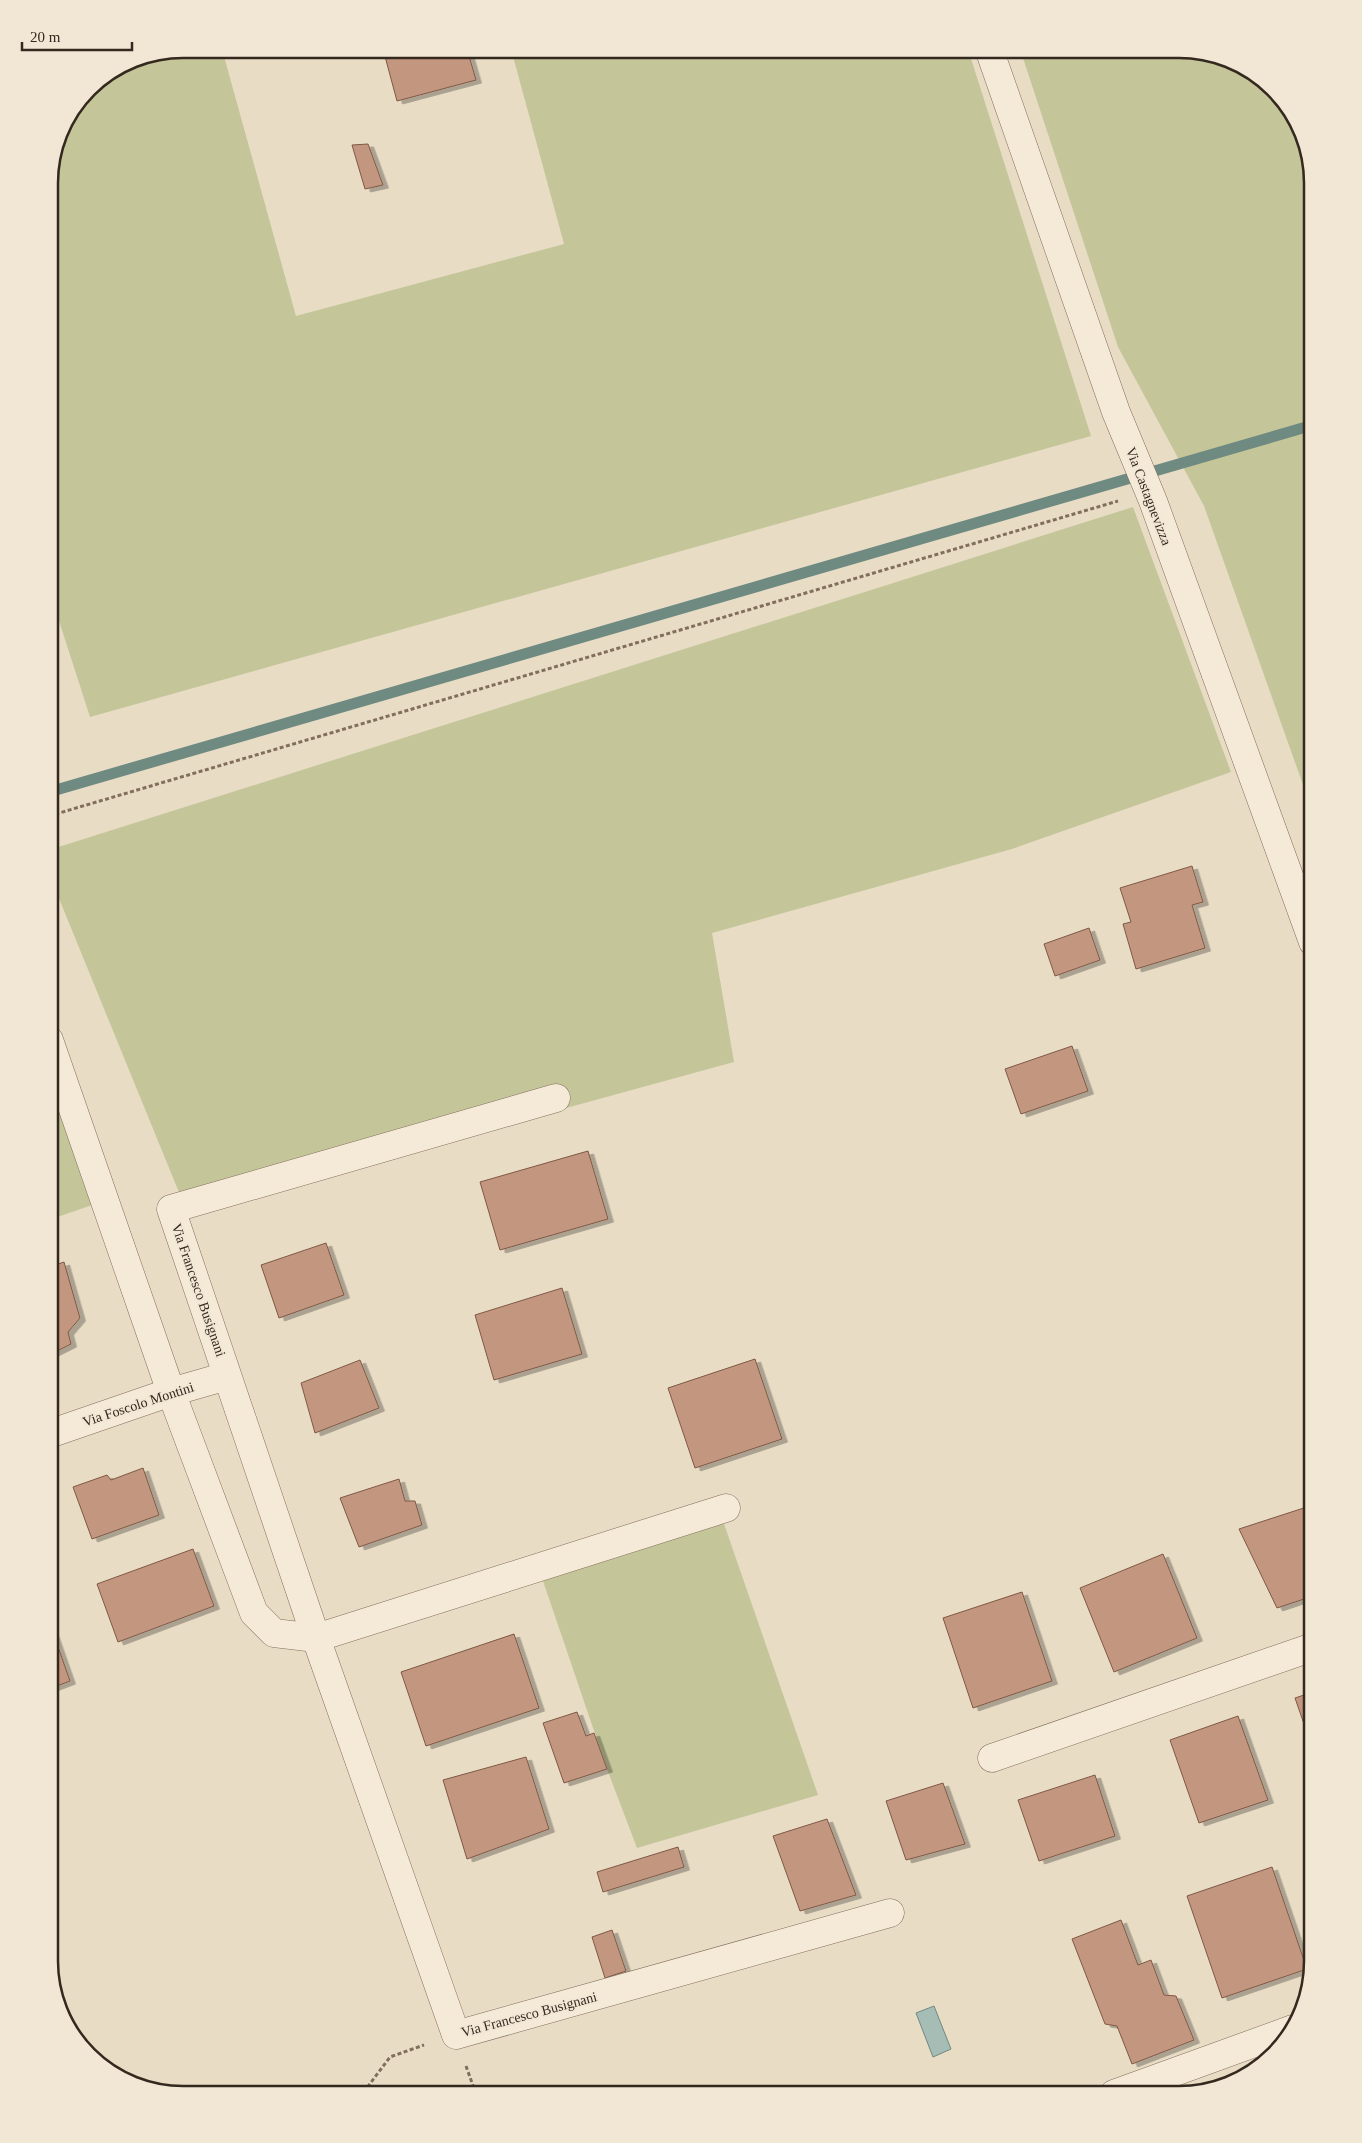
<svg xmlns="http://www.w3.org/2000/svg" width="1362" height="2143" font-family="'Times New Roman',serif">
	<defs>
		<filter id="shadow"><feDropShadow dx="5.5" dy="3" stdDeviation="0" flood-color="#0004"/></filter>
	</defs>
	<rect width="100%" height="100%" fill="#e9dcc5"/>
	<!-- green -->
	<path fill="#c4c69a" d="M182,49H222L296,316L564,244L511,49H968L1091,436L90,717L49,590V174L62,123L88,88L131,59Z
		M1020,49H1189L1254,71L1299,123L1313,182V813L1204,506L1118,347Z
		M1133,507L1231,772L1012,849L712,933L734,1062L187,1212L49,874V850Z
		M49,1071L95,1204L49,1220Z
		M722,1518L818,1795L637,1848L607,1769L543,1581Z"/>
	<!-- water -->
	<path fill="#a6bdb5" stroke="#6e8a81" d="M934,2006L951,2049L933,2057L916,2013Z"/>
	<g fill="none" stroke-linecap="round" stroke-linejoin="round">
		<!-- stream -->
		<path stroke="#6e8a81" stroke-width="11" d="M49,792L1313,425"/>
	</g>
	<!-- building -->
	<path fill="#c3977f" stroke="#7e5845" filter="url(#shadow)" d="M383,49H467L476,80L397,101Z
		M368,144L383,185L365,189L352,145Z
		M1192,866L1203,902L1192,905L1205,948L1136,969L1123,924L1131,922L1120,888Z
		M1089,928L1100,960L1055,976L1044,944Z
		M1072,1046L1088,1091L1021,1114L1005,1069Z
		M588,1151L608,1219L500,1250L480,1182Z
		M326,1243L344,1295L279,1318L261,1265Z
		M64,1262L80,1318L68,1332L71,1344L49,1355V1267Z
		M562,1288L582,1354L494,1380L475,1315Z
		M755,1359L782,1439L695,1468L668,1388Z
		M360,1360L379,1408L315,1433L301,1383Z
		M143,1468L159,1515L92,1539L73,1487L107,1475L111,1480Z
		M399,1479L405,1501H415L422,1525L359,1547L340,1498Z
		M1313,1505V1596L1277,1608L1239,1529Z
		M193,1549L214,1606L118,1642L97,1584Z
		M1163,1554L1197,1638L1114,1672L1080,1588Z
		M1022,1592L1052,1681L973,1708L943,1618Z
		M49,1621L70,1681L49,1689Z
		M514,1634L539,1708L426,1746L401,1672Z
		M1313,1692V1750L1295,1698Z
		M577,1712L586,1736L594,1733L607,1769L564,1783L543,1723Z
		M1238,1716L1268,1800L1199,1823L1170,1740Z
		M526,1757L549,1829L467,1859L443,1780Z
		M1095,1775L1115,1836L1039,1861L1018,1800Z
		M943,1783L965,1844L906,1860L886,1801Z
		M827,1819L856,1895L800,1911L773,1836Z
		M678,1847L684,1867L603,1892L597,1872Z
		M1272,1867L1307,1969L1222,1998L1187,1896Z
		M1121,1920L1138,1965L1151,1960L1164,1995L1176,1996L1194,2040L1132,2064L1117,2026L1105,2024L1072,1939Z
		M612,1930L626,1971L605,1978L592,1937Z"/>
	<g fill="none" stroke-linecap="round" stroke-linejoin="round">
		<defs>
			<path id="minor" d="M989,49L1116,412L1153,501L1313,942
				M49,1040L171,1392L254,1613L274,1633L316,1638L726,1508
				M556,1098L171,1209L316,1638L456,2035L890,1913
				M49,1434L171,1392L227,1376
				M992,1758L1313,1647
				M1114,2094L1293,2029"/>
		</defs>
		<!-- minor casing -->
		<use href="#minor" stroke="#826e5d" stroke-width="29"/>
		<!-- path -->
		<path stroke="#826e5d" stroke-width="3" stroke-dasharray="4 2.5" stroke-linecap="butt" d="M49,816L1118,501
			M466,2066L476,2094
			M370,2094L369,2085L390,2057L424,2045"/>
		<!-- minor -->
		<use href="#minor" stroke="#f5ead7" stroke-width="28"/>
	</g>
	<g text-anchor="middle" stroke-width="4" stroke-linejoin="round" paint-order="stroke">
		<!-- street labels -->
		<g font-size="14" fill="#34281f" stroke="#f1e7d4">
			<text transform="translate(1149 496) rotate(69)" y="5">Via Castagnevizza</text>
			<text transform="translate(199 1290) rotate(71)" y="5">Via Francesco Busignani</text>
			<text transform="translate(138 1404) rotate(-18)" y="5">Via Foscolo Montini</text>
			<text transform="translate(529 2014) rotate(-15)" y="5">Via Francesco Busignani</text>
		</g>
	</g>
	<!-- crop -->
	<path d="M0 0H1362V2143H0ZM183 58H1179A125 125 0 0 1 1304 183V1961A125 125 0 0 1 1179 2086H183A125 125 0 0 1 58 1961V183A125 125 0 0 1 183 58Z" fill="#f1e7d4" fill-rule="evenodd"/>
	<path fill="none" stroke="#34281f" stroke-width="2.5" d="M183 58H1179A125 125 0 0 1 1304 183V1961A125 125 0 0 1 1179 2086H183A125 125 0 0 1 58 1961V183A125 125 0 0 1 183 58Z"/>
	<!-- scale -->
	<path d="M22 42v8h110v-8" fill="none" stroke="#34281f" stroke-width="2.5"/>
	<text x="30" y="42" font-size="15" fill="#34281f" stroke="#f1e7d4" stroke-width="4" paint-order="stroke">20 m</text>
</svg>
